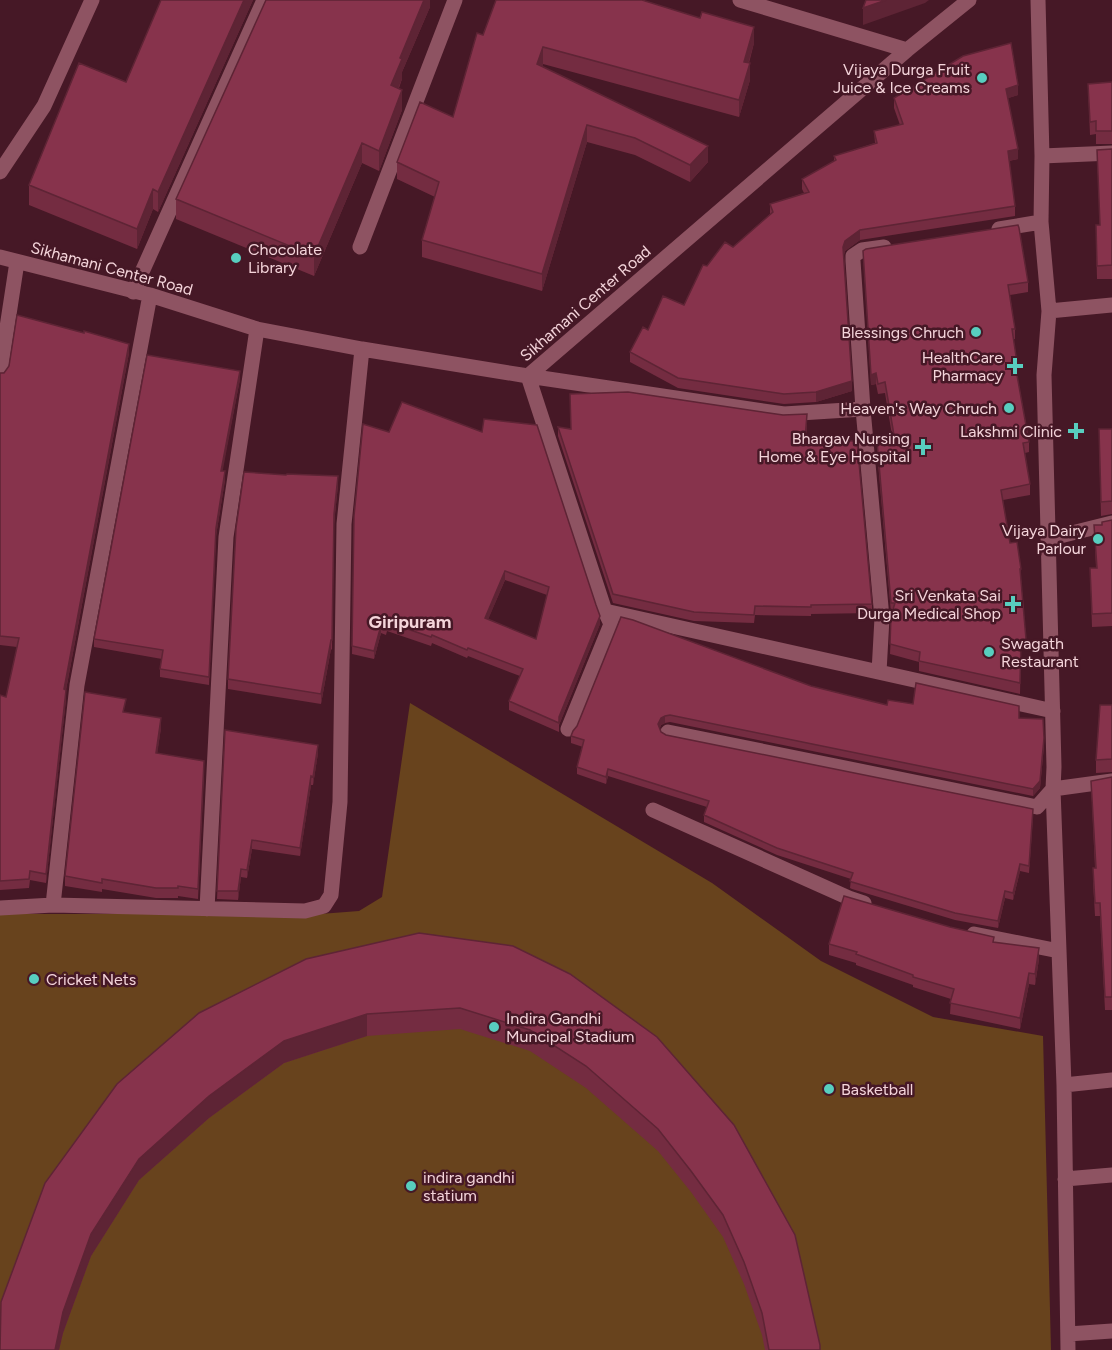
<svg xmlns="http://www.w3.org/2000/svg" width="1112" height="1350" font-family="Figtree,sans-serif">
	<rect width="100%" height="100%" fill="#461826"/>
	<!-- green -->
	<path fill="#68431d" d="M410,703L712,883L821,961L933,1017L1043,1036L1051,1350H0V914H320L359,911L382,897Z"/>
	<g fill="none" stroke-linecap="round" stroke-linejoin="round">
		<!-- minor -->
		<path stroke="#8e5362" stroke-width="15" d="M740,0L907,50
			M1038,0L1042,156L1041,222L1049,311L1044,375L1054,767L1053,789L1064,1085L1068,1350
			M1042,156L1112,153
			M0,172L44,106L92,0
			M999,229L1041,222
			M360,247L455,0
			M0,257L150,295L257,329L362,349L528,376L907,50L969,0
			M133,292L264,0
			M1049,311L1112,305
			M0,373L17,262
			M1048,539L1112,523
			M605,611L1053,711
			M879,672L882,618L863,409L853,261V256L862,250L884,247
			M568,729L611,624L605,611L528,376L784,414L863,409
			M668,732L1037,807L1053,789L1112,781
			M653,810L849,898L864,903
			M53,905L77,685L150,295
			M0,908L53,905L305,911L324,906L331,895L340,802L344,524L362,349
			M207,909L226,537L257,329
			M974,934L1059,951
			M1064,1085L1112,1080
			M1065,1179L1112,1175
			M1068,1334L1112,1331"/>
	</g>
	<!-- wall -->
	<path fill="#742c41" fill-rule="evenodd" d="M161,0H253L158,212L153,209L137,249L29,205V185L126,82Z
		M430,0V7L402,72V79L399,88L402,110L379,171L362,163L314,276L176,219V199Z
		M483,35L754,43L749,63L750,80L739,117L543,64L542,67L708,162L690,182L635,155L587,142L542,291L422,257V240L435,197L397,179V162L453,117Z
		M1112,82V144H1096V134L1090,135L1088,84Z
		M1018,95L1008,98L1018,159L1009,161L1015,206V216L860,240L845,251L844,255L852,391L816,402L784,404L678,388L630,362V352L648,330L684,305L707,266L733,247L770,214V204L804,193L802,189V179L834,161V156L875,143L874,131L900,125L894,108V98Z
		M1112,149V279H1097L1096,238L1100,225L1097,150Z
		M863,251L1028,282V292L1010,295L1015,329V339H1013L1017,363V374L1029,442V452L1025,453L1030,484V495L1003,500L1010,543L1021,569V579L1026,639V649L1021,650L1020,694L919,671V662L890,654L892,613H891L877,451V441H893L885,393L878,394L876,384L871,385Z
		M129,353L66,690V699L46,883L30,880L29,888L0,890V695L6,697L17,647L0,645V373Z
		M240,379L222,471L225,480L216,536L209,685L160,677V669L162,659L94,647V639Z
		M807,422L806,440L872,604V613L811,614V616L755,615L754,623L694,621L613,603L558,436V427L571,429Z
		M363,424L600,624L559,725V732L509,710V701L520,676L468,656L467,658L432,643L431,646L387,631L386,635L381,633L374,659L352,654L354,516ZM505,580L547,595L536,639L488,619Z
		M1112,429V514L1101,516L1099,442Z
		M338,485L334,524L332,650L331,649L321,704L228,689V679Z
		M1112,520V626L1092,627L1090,568H1096L1094,525H1102Z
		M811,686L887,705L913,704L1019,718L1044,745L1040,788L1033,796L670,722L665,723L661,725L660,728L661,732L666,735L1033,816L1029,873L1020,871L1013,900L1005,898L998,928L955,920L852,889L850,888L851,879L777,855L704,822V815L707,807L608,776L606,784L577,774V767L583,747L571,743V736L573,731Z
		M1112,705V772L1096,773V760Z
		M126,709L125,712L161,728L157,753L204,771L198,899L178,896V898H156L102,889V892L65,886V876Z
		M225,730L318,753L313,785H311L300,856L252,849L247,878L241,877L238,900L217,899Z
		M1112,777V1010H1105L1100,916H1095L1093,881V868H1095L1091,781Z
		M994,942L1039,959L1035,985L1029,984L1020,1029L950,1014L951,999L913,987V985L856,965V963L829,955V944Z
		M570,974L820,1350H765L762,1335L744,1284L723,1237L691,1192L658,1151L586,1088L530,1051L460,1029L367,1036L284,1063L209,1118L139,1180L91,1256L63,1333L59,1350H0L199,1013Z"/>
	<!-- shaded-wall -->
	<path fill="#5e2435" d="M244,0H253L158,212V192Z
		M424,0H430V7L402,72V79L391,105V85L400,58Z
		M886,0H929L925,3L863,25V8Z
		M754,27V43L744,78V62Z
		M543,47V64L537,81V64Z
		M750,63V80L739,117V100Z
		M1018,85V95L1006,99V89Z
		M402,90V110L379,171V151Z
		M587,125V142L542,291V274Z
		M362,143V163L314,276V256Z
		M708,146V162L690,182V165Z
		M1018,149V159L1008,161V151Z
		M153,189V209L137,249V229Z
		M860,230V240L845,251L843,257V247L845,241Z
		M129,344V353L66,690V699L46,883V874L64,689Z
		M240,371V379L221,480V471Z
		M876,373V384L871,385V375Z
		M852,381V391L816,402V392Z
		M225,471V480L216,536L209,685L216,528Z
		M338,476V485L334,524L332,650L334,514Z
		M505,571V580L485,627V618Z
		M600,616V624L559,725V717Z
		M381,625V633L374,659V651Z
		M331,640V649L321,704V694Z
		M665,716V723L661,725L658,731V724L661,718Z
		M161,718V728L156,763V753Z
		M1044,738L1040,788L1033,796V789Z
		M318,745V753L313,785V777Z
		M608,769V776L606,784V777Z
		M311,776V785L300,856V848Z
		M252,840V849L247,878V870Z
		M1020,864V871L1013,900V893Z
		M241,869V877L238,900V891Z
		M1005,891V898L998,928V921Z
		M1039,948V959L1035,985V974Z
		M1029,973V984L1020,1029V1018Z
		M367,1014V1036L284,1063L209,1118L139,1180L91,1256L63,1333L59,1350H55L63,1312L91,1234L139,1159L209,1096L284,1041Z"/>
	<!-- building -->
	<path fill="#87334c" stroke="#5e2435" stroke-width="1.5" fill-rule="evenodd" d="M161,0H244L158,192L153,189L137,229L29,185L79,63L126,82Z
		M266,0H424L400,58L402,59L391,85L402,90L379,151L362,143L314,256L176,199Z
		M496,0H642L700,18L702,12L754,27L744,62L750,63L739,100L543,47L537,64L708,146L690,165L635,138L587,125L542,274L422,240L439,182L397,162L420,102L453,117L477,33L483,35Z
		M866,0H886L863,8Z
		M1011,43L1018,85L1006,89L1018,149L1008,151L1015,206L860,230L845,241L843,247L852,381L816,392L784,394L678,378L630,352L643,327L648,330L663,296L684,305L703,265L707,266L725,242L733,247L773,212L770,204L809,192L802,179L836,160L834,156L877,143L874,131L903,124L894,98L963,56Z
		M1112,82V131H1096V121L1090,122L1088,84Z
		M1112,149V265L1097,266L1096,225H1100L1097,150Z
		M1018,225L1019,228L1028,282L1008,285L1015,329H1012L1017,363L1015,364L1029,442L1023,443L1030,484L1001,490L1010,543L1017,542L1021,569H1020L1026,639L1021,640L1020,683L919,661L920,652L890,644L891,616L895,603H891L877,441H895L885,382L878,384L876,373L871,375L863,251L866,249Z
		M17,315L84,333V331L129,344L64,689L66,690L46,874L30,871L29,879L0,881V695L6,697L19,638L0,636V373H4L9,366Z
		M147,355L240,371L221,471H225L216,528L209,677L160,669L163,650L94,639Z
		M628,392L783,415L807,414L805,440L857,441L872,604L811,605V607L755,606L754,615L694,612L613,594L558,427L571,429L570,394Z
		M402,402L482,432L484,419L537,425L596,605L600,616L559,717V723L509,701L523,669L468,648L467,650L432,635L431,637L387,622L386,626L381,625L374,651L352,646L354,516L363,424L389,432ZM505,571L549,587L536,639L485,618Z
		M1099,429H1112V501L1101,502Z
		M244,472L286,475L287,474L338,476L334,514L332,640H331L321,694L228,679L236,528Z
		M1112,520V613L1092,614L1090,568H1097L1094,525H1102V522Z
		M621,617L633,620L811,686L887,705L888,700L913,704L916,683L1019,706V718L1043,719L1044,738L1040,781L1033,789L670,715L665,716L661,718L658,724L661,732L666,735L1033,809L1029,866L1020,864L1013,893L1005,891L998,921L955,913L852,882L850,881L853,873L777,848L704,815L709,801L608,769L606,777L577,767L584,740L571,736L573,731L577,726Z
		M85,692L126,699L123,712L161,718L156,753L204,761L198,889L178,886V888H156L102,879V883L65,876Z
		M1100,705H1112V759L1096,760Z
		M225,730L318,745L313,777L311,776L300,848L252,840L247,870L241,869L238,891H217Z
		M1112,777V997H1105L1100,903H1095L1093,868H1096L1091,781Z
		M844,896L950,927L994,937L993,942L1039,948L1035,974L1029,973L1020,1018L950,1003L954,989L913,977V975L856,954L857,952L829,944Z
		M419,933L513,946L570,974L657,1037L734,1125L795,1235L820,1345V1350H769L762,1313L744,1262L723,1215L691,1171L658,1129L586,1066L530,1030L460,1008L367,1014L284,1041L209,1096L139,1159L91,1234L63,1312L55,1350H0L1,1302L45,1183L117,1084L199,1013L306,959Z"/>
	<!-- markers -->
	<g fill="#58cebf" stroke="#461826" stroke-width="2">
		<circle cx="982" cy="78" r="6"/>
		<circle cx="236" cy="258" r="6"/>
		<circle cx="976" cy="332" r="6"/>
		<path d="M1012 357h6v6h6v6h-6v6h-6v-6h-6v-6h6z"/>
		<circle cx="1009" cy="408" r="6"/>
		<path d="M1073 422h6v6h6v6h-6v6h-6v-6h-6v-6h6z"/>
		<path d="M920 438h6v6h6v6h-6v6h-6v-6h-6v-6h6z"/>
		<circle cx="1098" cy="539" r="6"/>
		<path d="M1010 595h6v6h6v6h-6v6h-6v-6h-6v-6h6z"/>
		<circle cx="989" cy="652" r="6"/>
		<circle cx="34" cy="979" r="6"/>
		<circle cx="494" cy="1027" r="6"/>
		<circle cx="829" cy="1089" r="6"/>
		<circle cx="411" cy="1186" r="6"/>
	</g>
	<g text-anchor="middle" stroke-width="5" stroke-linejoin="round" paint-order="stroke">
		<!-- poi labels -->
		<g font-size="16" fill="#f4d4da" stroke="#461826" text-anchor="end">
			<text x="970" y="75">Vijaya Durga Fruit<tspan x="970" dy="18">Juice &amp; Ice Creams</tspan></text>
			<text x="248" y="255" text-anchor="start">Chocolate<tspan x="248" dy="18">Library</tspan></text>
			<text x="964" y="338">Blessings Chruch</text>
			<text x="1003" y="363">HealthCare<tspan x="1003" dy="18">Pharmacy</tspan></text>
			<text x="997" y="414">Heaven's Way Chruch</text>
			<text x="1062" y="437">Lakshmi Clinic</text>
			<text x="910" y="444">Bhargav Nursing<tspan x="910" dy="18">Home &amp; Eye Hospital</tspan></text>
			<text x="1086" y="536">Vijaya Dairy<tspan x="1086" dy="18">Parlour</tspan></text>
			<text x="1001" y="601">Sri Venkata Sai<tspan x="1001" dy="18">Durga Medical Shop</tspan></text>
			<text x="1001" y="649" text-anchor="start">Swagath<tspan x="1001" dy="18">Restaurant</tspan></text>
			<text x="46" y="985" text-anchor="start">Cricket Nets</text>
			<text x="506" y="1024" text-anchor="start">Indira Gandhi<tspan x="506" dy="18">Muncipal Stadium</tspan></text>
			<text x="841" y="1095" text-anchor="start">Basketball</text>
			<text x="423" y="1183" text-anchor="start">indira gandhi<tspan x="423" dy="18">statium</tspan></text>
		</g>
		<!-- street labels -->
		<g font-size="16" fill="#f4d4da" stroke="#461826">
			<text transform="translate(112 268) rotate(15)" y="6">Sikhamani Center Road</text>
			<text transform="translate(585 303) rotate(-41)" y="6">Sikhamani Center Road</text>
		</g>
		<!-- neighbourhood labels -->
		<g font-size="18" font-weight="bold" fill="#f4d4da" stroke="#461826">
			<text x="410" y="628">Giripuram</text>
		</g>
	</g>
</svg>
